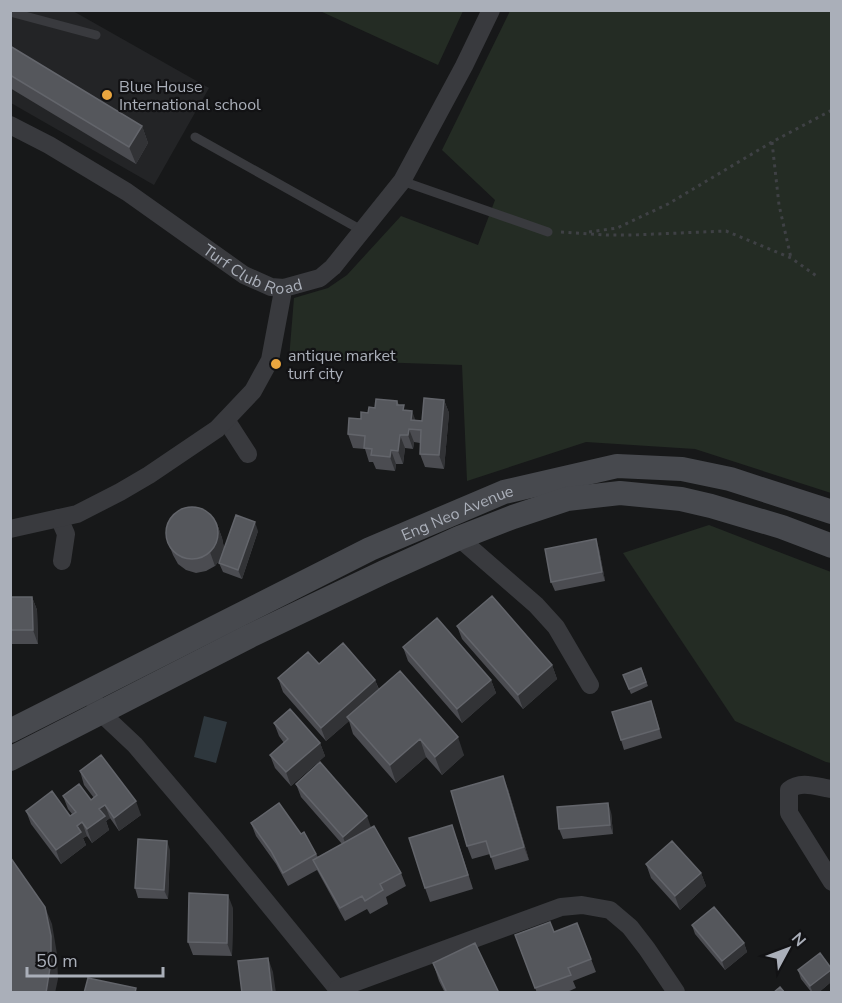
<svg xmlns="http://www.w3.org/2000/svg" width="842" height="1003" font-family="'Nunito Sans',sans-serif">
	<rect width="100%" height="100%" fill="#171819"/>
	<!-- built -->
	<path fill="#232426" d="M11,11H73L209,88L154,185L11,103Z"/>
	<!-- green -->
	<path fill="#242c24" d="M320,11H463L438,65Z
		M510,11H831V493L695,449L586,442L467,481L462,365L289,359L294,298L328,288L347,275L401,216L478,245L495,200L442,150Z
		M709,525L831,572V763L826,762L735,721L623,553Z"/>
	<!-- water -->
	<path fill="#2e373d" d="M204,716L227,722L216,763L194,757Z"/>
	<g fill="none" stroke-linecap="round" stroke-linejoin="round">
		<!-- path -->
		<path stroke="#3f4145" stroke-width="3" stroke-dasharray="3 4.5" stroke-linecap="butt" d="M772,142L779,205L791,258
			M561,232L606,235H633L726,231L791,258L818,277
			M589,232L617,228L668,204L772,142L832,110"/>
		<!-- service -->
		<path stroke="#393a3e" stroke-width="9" d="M10,12L96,35
			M195,137L363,231
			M402,181L548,232"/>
		<!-- minor -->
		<g stroke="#393a3e" stroke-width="18">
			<path id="s1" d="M10,125L49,145L127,192L244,275L271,287L284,288L320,278L333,267L402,181L464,66L491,10"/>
			<path d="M226,420L248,454"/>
			<path d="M59,518L66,534L62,561"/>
			<path d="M10,529L77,514L120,492L149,475L217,429L253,391L270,360L282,296"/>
			<path d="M459,538L536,605L556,627L590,685"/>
			<path d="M89,691L101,713L135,745L215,839L340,992"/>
			<path d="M832,789C817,787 801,780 789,790V813L832,882"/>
			<path d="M337,989L561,907L582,905L610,910L630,927L647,949L676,992"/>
		</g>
		<!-- secondary -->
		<g stroke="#47494e" stroke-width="24">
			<path id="s2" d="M10,731L370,549L504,492L617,466L682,469L730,479L832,512"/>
			<path d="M10,759L250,636L384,572L459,538L513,517L567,499L620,493L681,499L711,506L782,527L832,546"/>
		</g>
	</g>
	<!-- wall -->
	<path fill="#4b4c51" d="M10,46L142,126L148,143L136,164L10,88Z
		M444,400L449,413L444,469L425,467L420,454V443L414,442L413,449L405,448L403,464H396L395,471L376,469L373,462H369L365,449L353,448L348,434L361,419L375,408L397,401L399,405L415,420L422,421Z
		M217,524L222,538L224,548L221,557L258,531L242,579L223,572L219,563L221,558L215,566L206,571L196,573L186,570L178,564L173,555L168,542Z
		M599,549L605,581L555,591L551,582Z
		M10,597H32L37,610L38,644H10Z
		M457,626L552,665L557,679L523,709L462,639Z
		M403,647L491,680L496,693L462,723L408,661Z
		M319,664L375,680L379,689L464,755L442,775L426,757L396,783L353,734L349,721L326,741L283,692L278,678Z
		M641,668L648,686L631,694L623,675Z
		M654,710L662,738L624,750L621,740Z
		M274,723L320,743L325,756L291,786L275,768L270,755L284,743L279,736Z
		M80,771L141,815L119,831L110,818L106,821L109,830L92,843L87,836L83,838L86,845L61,864L31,824L26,811L70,816L72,814L68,809L63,796L91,800L94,798L84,785Z
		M296,784L371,827L401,873L406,886L386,897L388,904L370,914L367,909L345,921L317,870L288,886L276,864L256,836L251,823L316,854L318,857L342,844L301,797Z
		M508,789L529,860L495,870L490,854L472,859L467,846Z
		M611,812L613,834L563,839L559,829Z
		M457,839L473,889L430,902L425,888Z
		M170,850L168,899L138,898L135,888Z
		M646,864L701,873L706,886L680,910L651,878Z
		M233,908L232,956L193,955L188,942Z
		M692,925L744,943L747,952L725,970L695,934Z
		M554,932L591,959L596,972L573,981L576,988L565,993H537L515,935Z
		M433,963L499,993H445L439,981Z
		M831,968V982L818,993H812L801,979L798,970Z"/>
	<!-- shaded-wall -->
	<path fill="#323336" d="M142,126L148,143L136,164L129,147Z
		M444,400L449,413L444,469L439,455Z
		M412,411L417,424L411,420Z
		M409,429L414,442L413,449L408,435Z
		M400,435L405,448L403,464L398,451Z
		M391,450L396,464L395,471L390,457Z
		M255,522L258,531L242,579L238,570Z
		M217,524L222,538L224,548L221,558L215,566L210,552Z
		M596,539L599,549L605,581L602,572Z
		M32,597L37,610L38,644L33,630Z
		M552,665L557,679L523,709L518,695Z
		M375,680L380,693L347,717L349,721L326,741L321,728Z
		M491,680L496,693L462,723L457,709Z
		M458,737L464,755L442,775L435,757Z
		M420,739L426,757L396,783L390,765Z
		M320,743L325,756L291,786L286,772Z
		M503,776L508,789L529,860L524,847Z
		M136,801L141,815L119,831L114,818Z
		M608,803L611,812L613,834L610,825Z
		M105,805L110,818L106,821L109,830L92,843L87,829L99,809Z
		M367,816L372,830L348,851L343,837Z
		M82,822L87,836L83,838L86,845L61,864L56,850L77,826Z
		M167,841L170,850L168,899L164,890Z
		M701,873L706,886L680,910L675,896Z
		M228,895L233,908L232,956L227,943Z
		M45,907L52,924L57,954L58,979L55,993H46Z
		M744,943L747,952L725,970L722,961Z
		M268,958L273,972L276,993H272Z
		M831,970V982L818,993H813L810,986Z"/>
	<!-- building -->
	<path fill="#55575c" stroke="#63656b" stroke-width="1.5" d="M10,46L142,126L129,147L10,75Z
		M424,398L444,400L439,455L420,454L421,430L409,429L408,435H400L398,451L391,450L390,457L371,455L372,449L364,448L365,436L348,434L349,418L361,419V412L368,413L369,407L375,408L376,399L397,401V405H404L403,410L412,411L411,420L422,421Z
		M166 533a26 26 0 1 1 52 0a26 26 0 1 1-52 0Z
		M236,515L255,522L238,570L219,563Z
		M596,539L602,572L551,582L545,549Z
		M492,596L552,665L518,695L457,626Z
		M10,597H32L33,630H10Z
		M437,618L491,680L457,709L403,647Z
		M343,643L375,680L321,728L278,678L308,652L319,664Z
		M641,668L646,682L629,689L623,675Z
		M400,671L458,737L435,757L420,739L390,765L347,717Z
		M651,701L659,729L621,740L612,712Z
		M290,709L320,743L286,772L270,755L288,739L274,723Z
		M101,755L136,801L114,818L105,805L99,809L105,816L87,829L82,822L77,826L81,832L56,850L26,811L52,791L70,816L76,812L63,796L79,784L91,800L97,795L80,771Z
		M320,762L367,816L343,837L296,784Z
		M503,776L524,847L491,857L486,841L467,846L451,791Z
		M279,803L301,834L304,832L316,854L283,873L271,851L251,823Z
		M608,803L610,825L559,829L557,807Z
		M452,825L468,875L425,888L409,838Z
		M374,826L401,873L380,884L383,890L365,901L362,896L340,908L313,860Z
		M138,839L167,841L164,890L135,888Z
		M672,841L701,873L675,896L646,864Z
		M10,857L45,907L51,936V961L46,993H10Z
		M189,893L228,895L227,943L188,942Z
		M714,907L744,943L722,961L692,925Z
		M550,922L554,932L577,923L591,959L568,968L571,975L535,988L515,935Z
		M475,943L499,993H447L433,963Z
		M820,953L831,968V970L810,986L798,970Z
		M268,958L272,993H242L238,961Z
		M88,978L136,988L135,993H84Z
		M780,987L785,993H773Z"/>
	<!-- markers -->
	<g fill="#eaa63f" stroke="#121214" stroke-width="2">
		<circle cx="107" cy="95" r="6"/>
		<circle cx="276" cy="364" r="6"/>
	</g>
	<g text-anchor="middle" stroke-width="4.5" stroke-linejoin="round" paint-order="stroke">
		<!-- poi labels -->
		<g font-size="16" fill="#aaafb9" stroke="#121214" text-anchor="start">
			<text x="119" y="92">Blue House<tspan x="119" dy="18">International school</tspan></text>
			<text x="288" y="361">antique market<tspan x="288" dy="18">turf city</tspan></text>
		</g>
		<!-- street labels -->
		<g font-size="16" fill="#aaafb9" stroke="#121214">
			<text dy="6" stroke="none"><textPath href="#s1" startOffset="285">Turf Club Road</textPath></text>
			<text dy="6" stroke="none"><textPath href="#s2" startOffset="498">Eng Neo Avenue</textPath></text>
		</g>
	</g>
	<!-- border -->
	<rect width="842" height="1003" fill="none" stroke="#aaafb9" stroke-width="24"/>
	<!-- north arrow -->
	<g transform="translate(788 949) rotate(49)" stroke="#121214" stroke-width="4.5" paint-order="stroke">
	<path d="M0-4.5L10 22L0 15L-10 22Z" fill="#aaafb9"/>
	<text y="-9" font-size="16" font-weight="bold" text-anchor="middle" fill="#aaafb9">N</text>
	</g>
	<!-- scale -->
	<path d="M27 967v9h136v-9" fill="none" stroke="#aaafb9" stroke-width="3"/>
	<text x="36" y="967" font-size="18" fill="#aaafb9" stroke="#121214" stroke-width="4.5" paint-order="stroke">50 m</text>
</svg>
